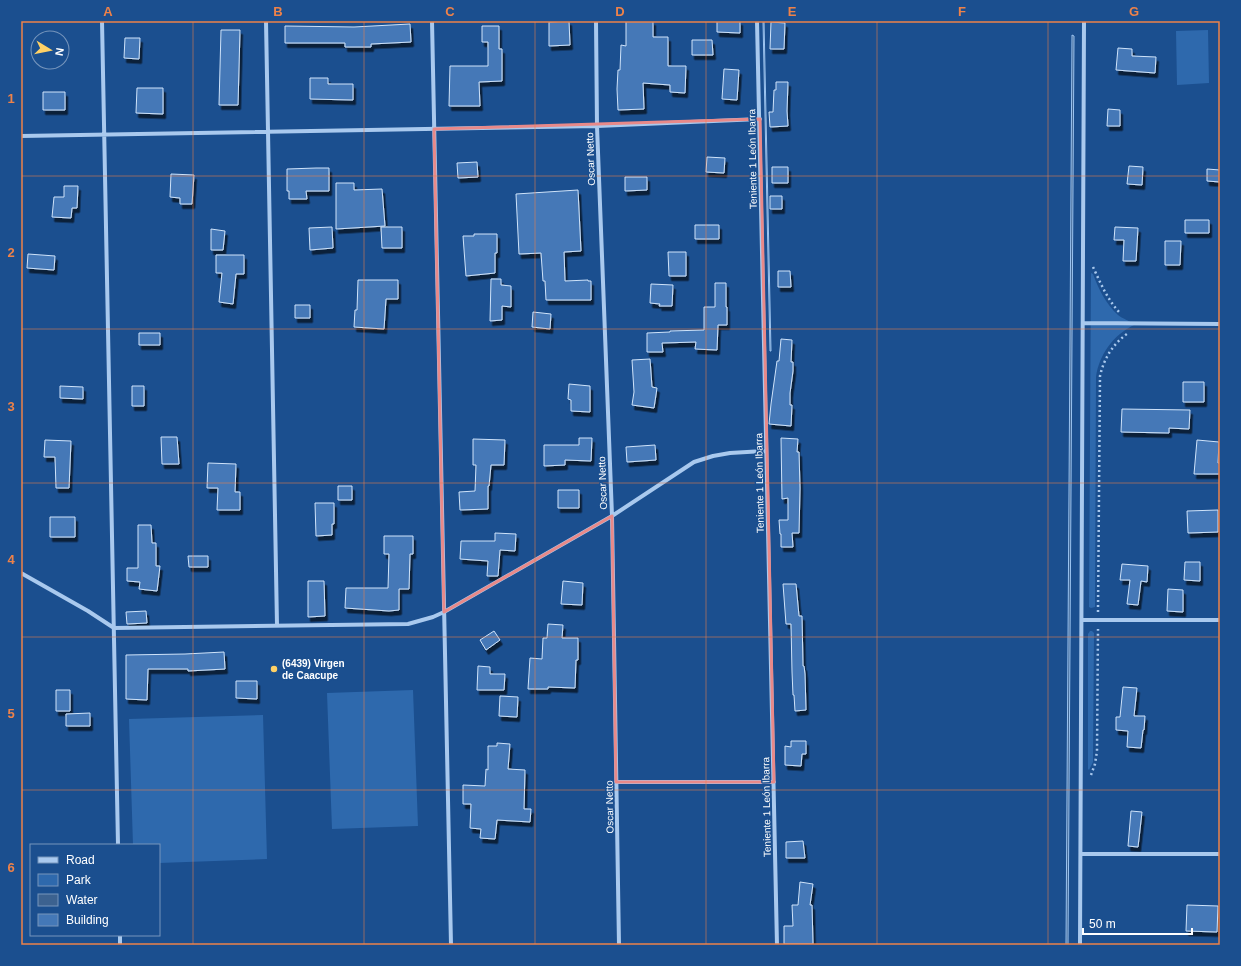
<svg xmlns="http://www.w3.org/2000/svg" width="1241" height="966" font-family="Helvetica,sans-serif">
	<defs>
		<filter id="shadow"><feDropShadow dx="2.5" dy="4.5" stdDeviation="0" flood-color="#0009"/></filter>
	</defs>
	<rect width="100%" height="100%" fill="#1b4f8f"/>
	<!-- green -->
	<path fill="#2e69ad" d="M1208,30L1209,83L1177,85L1176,31Z
		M1091,273L1093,274C1098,288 1106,304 1118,315C1122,319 1130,320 1134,325C1113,335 1099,355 1096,377L1095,607L1091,608L1089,607Z
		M1090,631H1092L1094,633L1093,757V762L1089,770L1088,769V634Z
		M413,690L418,826L332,829L327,693Z
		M263,715L267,859L159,863V845H133L129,719Z"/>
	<!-- water -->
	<path fill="#3c6290" stroke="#9cc4f0" d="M763,21H764L771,351H770Z
		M1072,35L1074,36L1068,945H1066Z"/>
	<!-- building -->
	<path fill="#4478b7" stroke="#cfe3fa" filter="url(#shadow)" d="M569,21L570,45L549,46V22Z
		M626,21H653V37H668V66H686L685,93L670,92V85L643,83L644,109L618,110L617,89L618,70H620L621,45L626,46Z
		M717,21H740V33L717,32Z
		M771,22L785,23L784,49H770Z
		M410,24L411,42L371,44V47H345V43H285V26L354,27Z
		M482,26H499V49H502V81L479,82L480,106H449L450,66H488V42H482Z
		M221,30H240L238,105H219Z
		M125,38H140L139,59L124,58Z
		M692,40H712L713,55H692Z
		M1118,48L1132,49V56L1156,57L1155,73L1116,70Z
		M724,69L739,70L737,100L722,99Z
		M310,78H328V84H353V100L310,99Z
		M776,82H788L787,111L788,126L770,127L769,112H773L774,90H776Z
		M137,88H163V114L136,113Z
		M43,92H65V110H43Z
		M1108,109L1120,110V126H1107Z
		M707,157L725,158L724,173L706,172Z
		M477,162L478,177L458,178L457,163Z
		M1129,166L1143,167L1142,185L1127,184Z
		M772,167H788V183H772Z
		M316,168H329V191H306L307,199H289V191H287V169Z
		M1207,169L1220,170V182L1207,181Z
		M171,174L194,175L192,204H180V198L170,197Z
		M625,177H647V190L625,191Z
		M336,183H354V190L382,189L385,226L336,229Z
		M64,186H78L77,208H72L71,218L52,217L54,197H64Z
		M578,190L581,251L564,252L565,281L588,280V281H591V300H546L545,281H543L541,253L519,254L516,194Z
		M770,196H782V209H770Z
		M1185,220H1209V233H1185Z
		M695,225H719V239H695Z
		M332,227L333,248L310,250L309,228Z
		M381,227H402V248H382Z
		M1115,227L1138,228L1136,261H1123L1124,240H1114Z
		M211,229L225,231L223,250H211Z
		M474,234H497V253H495V273L466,276L463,236H474Z
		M1165,241H1181L1180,265H1165Z
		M668,252H686V276H669Z
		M28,254L55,256L54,270L27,268Z
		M216,255H244V274H236L233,304L219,302L222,273H216Z
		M778,271H790L791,287H778Z
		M491,279H501V285L511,286V307L502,306V320L490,321Z
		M358,280H398V299H386L384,329L354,327L355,310H357Z
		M715,283H726V307H727V325H718L717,350L695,349L696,342L662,343L663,352H647V333L670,332V331L704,330V307H715Z
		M651,284L673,285L672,306H659L660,304L650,303Z
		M295,305H310V318H295Z
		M533,312L551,314L550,329L532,327Z
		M139,333H160V345H139Z
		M781,339L792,340L791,362H793V371L790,393V405H792L791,426L769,424L771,404L777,361H779Z
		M650,359L652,387L657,388L654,408L632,405L634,392L632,360Z
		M1183,382H1204V402H1183Z
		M569,384L590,386V412L571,411V400L568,399Z
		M60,386L83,387V399L60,398Z
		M132,386H144V406H132Z
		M1122,409L1190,410L1189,429L1169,428V433L1121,432Z
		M161,437H177L179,464H162Z
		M579,438H592L591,461L565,460V465L544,466V445H579Z
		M781,438L798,439L797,452H799L800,488L799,533H792L793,547H781V534H780L779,520H788V498L782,499Z
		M473,439L505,440L504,465H491L489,486H488V509L460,510L459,492L475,491L476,465H473Z
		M45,440L71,441L69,488H56L55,457H44Z
		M1197,440L1219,442L1218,463H1220V474H1194Z
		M655,445L656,460L627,462L626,447Z
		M208,463L236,464L235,492H240V510H217L218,488H207Z
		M338,486H352V500H338Z
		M558,490H579V508H558Z
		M315,503H334V524H332V535L316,536Z
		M1218,510V532L1188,533L1187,511Z
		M50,517H75V537H50Z
		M138,525H151L152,543H156V566H160L157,591L139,589L140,582L127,581V568H138Z
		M495,533L516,534L515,551L500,550L498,576H487L488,561L460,559L461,541H495Z
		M384,536H413V554H410L409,589H399V610L389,611L345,608L346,588H388L389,554H384Z
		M188,556H208V567H189Z
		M1185,562H1200V581L1184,580Z
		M1122,564L1148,566L1147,582L1141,581L1138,605L1127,604L1130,580H1120Z
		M308,581H324L325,616L308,617Z
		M563,581L583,583L582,605L561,604Z
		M783,584H796L799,616H802L803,666H804L805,674L806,710L795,711L794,695H793L792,672L791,624H786Z
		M1168,589L1183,590V612L1167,611Z
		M146,611L147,623L127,624L126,612Z
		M548,624L563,625L562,638H578V660H576L575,688L548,687V689H528L530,658L542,659L543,638H547Z
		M494,631L500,640L486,650L480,640Z
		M224,652L225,669L188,671V669H148L147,700L126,699V655L185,654Z
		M478,666L490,667V674H505L504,690H477Z
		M236,681H257V699L236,698Z
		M1123,687L1137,688L1134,716H1145L1144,730H1143L1141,748L1127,747L1128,731L1116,730V717H1120Z
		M56,690H70V711H56Z
		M500,696L518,697L517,717L499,716Z
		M90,713V726H66V714Z
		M791,741H806V754H802L801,766L785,765V746L791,747Z
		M497,743L510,744L508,769L525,770L524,809H531L530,822L497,820L495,839L480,838L481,829L470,828L471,804H463V785L485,786L486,769L488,770V746H497Z
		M1131,811L1142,812L1138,847L1128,846Z
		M803,841L805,858H786V842Z
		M800,882L813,884L810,905H812L813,944H784V926H793L792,905H798Z
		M1187,905L1218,906L1217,932L1186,931Z"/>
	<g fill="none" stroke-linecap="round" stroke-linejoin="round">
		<!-- path -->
		<path stroke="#a9c9ee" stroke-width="2.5" stroke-dasharray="2 3" stroke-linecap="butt" d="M1093,267C1101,284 1108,301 1121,314
			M1098,612L1100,376C1104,358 1113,344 1128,333
			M1091,775L1095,764L1097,751L1098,629"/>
		<!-- street -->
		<path stroke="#a9c9ee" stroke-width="4" d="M102,21L118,845
			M266,21L277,625
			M432,21L451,945
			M596,21L597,126L612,516L619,945
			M757,21L777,945
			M21,136L597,126L760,119
			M1083,323L1220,324
			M21,573L88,611L114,628L408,624L433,617L444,612L612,516L694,462L713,456L730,453L766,451
			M1082,620H1220
			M616,782H774
			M1081,854H1220
			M120,935V945
			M1080,945L1084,21"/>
	</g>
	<!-- marked area -->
	<path fill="none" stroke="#e88989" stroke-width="3" stroke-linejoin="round" d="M760,119L774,782H616L612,516L444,612L434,129Z"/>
	<!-- grid -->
	<path fill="none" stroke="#ee8249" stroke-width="1" stroke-opacity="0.55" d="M193,21V945M364,21V945M535,21V945M706,21V945M877,21V945M1048,21V945M21,176H1220M21,329H1220M21,483H1220M21,637H1220M21,790H1220"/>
	<!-- markers -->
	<circle fill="#ffd166" stroke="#1b4f8f" stroke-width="1.5" cx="274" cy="669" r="4"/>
	<g text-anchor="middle" stroke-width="3" stroke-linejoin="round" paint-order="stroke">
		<!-- street labels -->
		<g font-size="10" fill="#fff" stroke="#1b4f8f">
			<text transform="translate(590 159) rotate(-92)" y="4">Oscar Netto</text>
			<text transform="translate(752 159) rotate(-91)" y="4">Teniente 1 León Ibarra</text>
			<text transform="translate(602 483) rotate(-92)" y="4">Oscar Netto</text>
			<text transform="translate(759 483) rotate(-91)" y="4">Teniente 1 León Ibarra</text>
			<text transform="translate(609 807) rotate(-91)" y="4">Oscar Netto</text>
			<text transform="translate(766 807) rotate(-91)" y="4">Teniente 1 León Ibarra</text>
		</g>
		<!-- poi labels -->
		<g font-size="10" font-weight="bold" fill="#fff" stroke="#1b4f8f" text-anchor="start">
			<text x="282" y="667">(6439) Virgen<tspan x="282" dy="12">de Caacupe</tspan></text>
		</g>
	</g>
	<!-- border -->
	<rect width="1241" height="966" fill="none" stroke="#1b4f8f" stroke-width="44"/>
	<!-- legend -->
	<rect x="30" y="844" width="130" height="92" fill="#1b4f8f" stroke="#7695bc"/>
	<rect x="38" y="857" width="20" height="6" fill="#a9c9ee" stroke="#7695bc"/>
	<text x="66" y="864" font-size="12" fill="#ffffff">Road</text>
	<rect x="38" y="874" width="20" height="12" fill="#2e69ad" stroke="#7695bc"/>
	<text x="66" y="884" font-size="12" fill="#ffffff">Park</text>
	<rect x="38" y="894" width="20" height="12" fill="#3c6290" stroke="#7695bc"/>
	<text x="66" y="904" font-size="12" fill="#ffffff">Water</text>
	<rect x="38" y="914" width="20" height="12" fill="#4478b7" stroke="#7695bc"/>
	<text x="66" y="924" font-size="12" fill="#ffffff">Building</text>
	<!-- north arrow -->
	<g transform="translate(50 50) rotate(100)"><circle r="19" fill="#1b4f8f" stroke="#7695bc"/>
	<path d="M0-3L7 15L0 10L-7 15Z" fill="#ffd166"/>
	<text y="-6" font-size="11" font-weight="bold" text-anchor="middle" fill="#ffffff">N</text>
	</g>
	<!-- scale -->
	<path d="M1083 928v6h109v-6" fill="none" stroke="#ffffff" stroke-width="2"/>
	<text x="1089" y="928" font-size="12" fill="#ffffff" stroke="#1b4f8f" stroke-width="3" paint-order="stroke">50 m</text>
	<rect x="22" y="22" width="1197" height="922" fill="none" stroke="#ee8249" stroke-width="1.5"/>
	<g font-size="13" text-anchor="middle" font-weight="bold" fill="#ee8249">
		<text x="108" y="16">A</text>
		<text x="278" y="16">B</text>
		<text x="450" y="16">C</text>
		<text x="620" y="16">D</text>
		<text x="792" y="16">E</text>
		<text x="962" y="16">F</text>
		<text x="1134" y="16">G</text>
		<text x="11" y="103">1</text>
		<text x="11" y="257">2</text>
		<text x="11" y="411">3</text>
		<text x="11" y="564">4</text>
		<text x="11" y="718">5</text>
		<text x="11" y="872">6</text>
	</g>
</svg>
